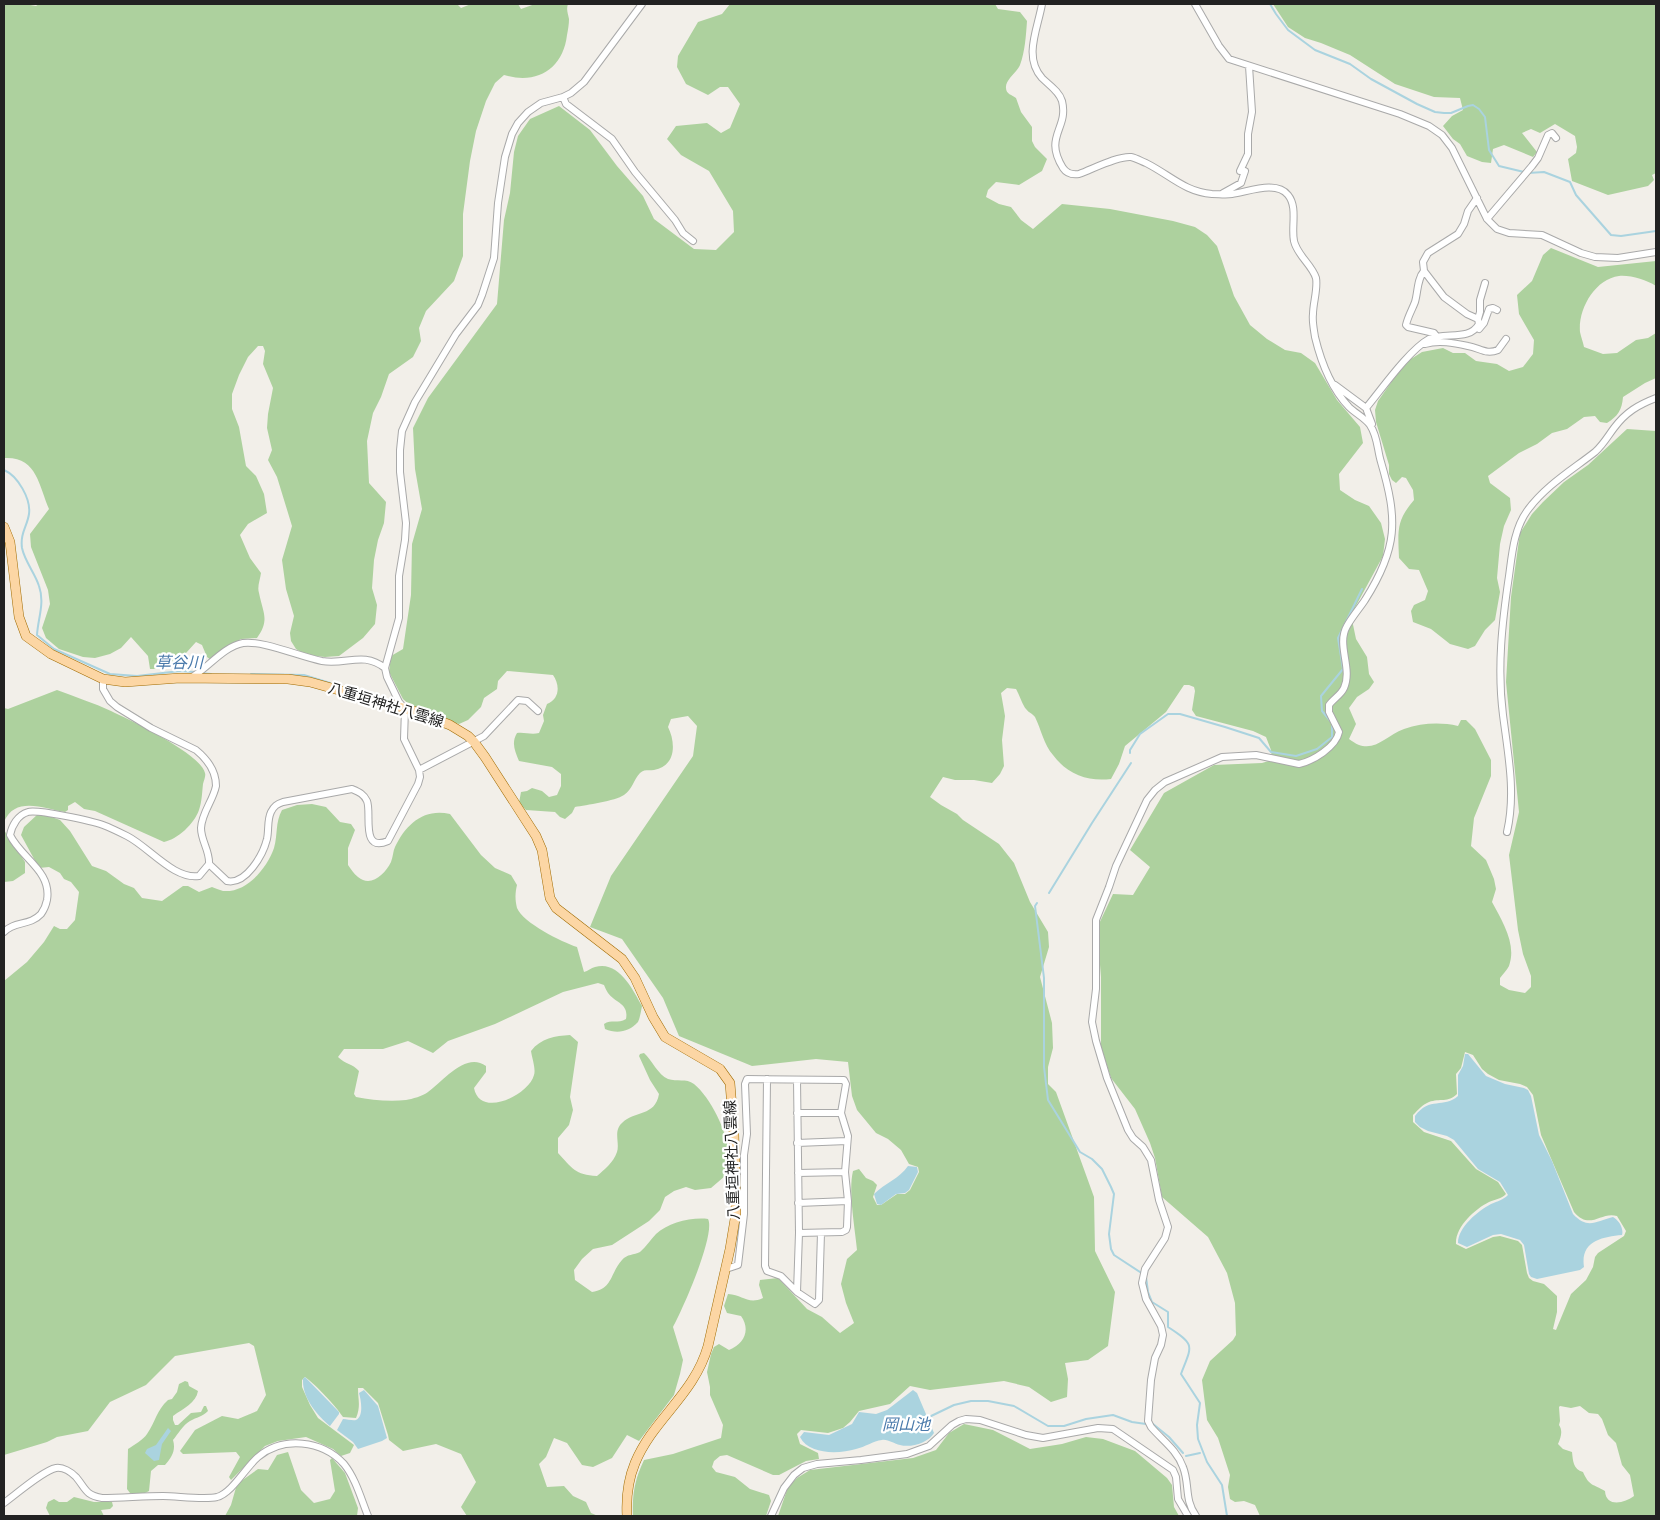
<svg xmlns="http://www.w3.org/2000/svg" width="1660" height="1520" font-family="Commissioner,'Noto Sans JP',sans-serif">
	<rect width="100%" height="100%" fill="#f2efe9"/>
	<!-- forest -->
	<path fill="#add19e" fill-rule="evenodd" d="M4,4H25L36,6L39,4H457L461,8L471,4H518L521,9L535,4H568C566,10 568,13 569,19C569,24 568,30 567,35C563,69 537,85 504,75L495,83L486,101L476,131L470,161L463,214V256L454,281L426,311L419,328L421,341L413,357L389,374L381,397L373,413L367,441L369,483L386,502L384,523L378,540L374,560L372,588L377,605L375,624L363,638L339,656L325,657L306,655L296,649L291,641L290,633L294,616L286,589L282,560L292,526L277,477L268,460L272,450L267,428L268,414L273,388L263,364L265,351L263,346H258L248,357L239,375L232,394V409L239,427L246,466L256,476L264,494L267,513L248,524L240,535L250,558L261,573C260,580 257,587 259,593C263,613 270,620 257,638L241,639L220,651L211,660L207,657L202,645L196,642L176,664L167,669H150L148,656L131,637L121,648L110,654L95,658L83,657L59,649L46,638L42,628L50,604L48,590L31,547L30,534L49,509C39,486 37,456 4,458Z
		M730,4H995L998,9L1020,12L1027,21C1026,35 1025,52 1020,65C1017,72 1005,80 1006,88C1006,94 1012,95 1016,98L1021,112L1032,127V141L1035,147L1047,159L1042,171L1019,185L996,182L988,190L986,197L999,204L1011,207L1021,220L1033,229L1062,204L1110,209L1173,221L1195,227L1207,235L1217,246L1234,296L1250,325L1267,339L1285,350L1301,353L1315,363L1337,400L1360,427L1363,443L1339,474L1340,490L1355,500L1369,506L1381,523L1385,539L1383,556L1351,615L1356,639L1367,657L1369,674L1374,682L1369,689L1357,697L1349,708L1356,724L1349,739C1372,757 1383,737 1404,729C1422,723 1440,722 1458,726L1461,720H1466L1475,729L1491,760V776L1474,818L1471,846L1486,860L1494,879L1496,889L1492,902C1502,921 1517,944 1509,966C1507,970 1503,974 1500,978V985L1509,990L1525,993L1531,987V976L1523,954L1518,930L1509,855L1519,812L1506,682L1511,597L1520,533L1532,514L1543,502L1564,482L1588,465L1627,429L1656,431V1516H1260L1255,1505L1244,1501L1235,1502L1230,1499L1228,1487L1230,1475L1218,1438L1207,1420L1202,1380L1210,1361L1233,1340L1236,1335L1235,1303L1227,1273L1208,1237L1162,1197L1155,1158L1150,1143L1135,1109L1111,1078L1101,1047V977L1097,928L1113,894L1133,895L1150,867L1130,850L1164,793L1214,765L1262,763L1272,760L1271,750L1266,737L1253,731L1196,716L1192,710L1195,691L1194,687L1189,685H1184L1166,712L1125,746L1119,764L1111,779C1088,782 1067,774 1053,755C1044,745 1041,729 1035,717C1032,713 1029,713 1026,709C1023,706 1019,694 1016,689L1007,688L1001,693L1005,716L1002,740L1004,766L1000,774L992,783L974,780H955L943,777L930,797L941,805L957,814L963,820L999,844L1014,863L1030,902L1048,932L1049,947L1040,977L1052,1023L1053,1048L1048,1067V1084L1056,1092L1094,1197L1095,1251L1115,1292L1108,1346L1088,1360L1065,1363L1068,1379L1067,1397L1051,1402L1029,1387L1004,1381L930,1390L910,1386L890,1404L859,1411L850,1422L843,1428L828,1433L801,1430L797,1434L800,1444L818,1453L819,1459L806,1461L779,1475H773L727,1455L720,1456L714,1461L712,1467L716,1472L735,1477L750,1489L769,1495L771,1501L766,1516H633C632,1494 635,1479 644,1460L673,1454L721,1438L723,1425L710,1395V1387L707,1372L711,1354L714,1347L719,1344L729,1350C744,1344 751,1330 741,1316L727,1313L724,1306L728,1294C743,1295 748,1305 763,1298L759,1285L760,1280L778,1278L807,1309L822,1317L840,1333L854,1323L846,1303L841,1284L847,1259L857,1250C855,1228 848,1192 853,1171L859,1169L866,1178L873,1181L877,1185L873,1197L877,1205H881L897,1194H905L910,1190L919,1172L918,1167L909,1164L901,1150L888,1139L876,1133L857,1110L852,1096L848,1062L816,1059L752,1066L679,1036L663,998L622,939L590,927L611,876L693,756L697,726L688,716L671,719L668,727C676,743 676,766 654,770C649,771 644,769 640,773C634,779 632,790 624,795C615,801 586,805 575,807L572,813L565,819L560,817L555,812L526,810L519,803L521,792L527,791L532,788L542,791L549,797L557,795L561,786V774L552,767L519,761C515,751 511,743 517,733C525,732 531,735 539,733L544,721L543,715L547,704C560,699 560,685 553,675L507,671L498,681L497,689L484,698L481,707L468,720L459,724L423,712L417,707L411,706L403,699L389,672L391,656L403,649L411,595L412,544L422,509L415,469L413,428L428,398L497,304L504,220L510,193L514,152L518,136L530,119L559,106L590,130L617,166L643,196L654,219L694,249L716,250L734,232L733,211L709,171L681,155L667,139L676,126L707,123L721,133L730,128L740,104L728,87H720L708,95L686,84L677,67L678,56L698,22L722,14ZM1465,1052L1473,1055L1482,1069L1488,1074L1499,1080L1520,1084L1527,1087L1533,1095L1541,1135L1574,1212C1590,1231 1601,1211 1617,1216L1626,1231L1624,1236L1598,1253L1595,1257L1593,1267L1586,1280L1571,1294L1556,1330L1553,1329L1557,1312V1296L1544,1284L1533,1281L1529,1278L1527,1273L1522,1245L1518,1241L1500,1236L1493,1237L1466,1249L1456,1244C1455,1227 1475,1209 1489,1202C1496,1199 1501,1199 1506,1194L1498,1182L1476,1169L1451,1141L1424,1132L1413,1122V1115C1418,1110 1422,1105 1429,1102C1440,1098 1448,1103 1457,1094L1456,1074L1461,1068ZM1560,1406L1571,1408L1580,1406L1589,1413L1598,1414L1602,1419L1608,1435L1616,1443L1622,1465L1630,1475L1634,1496C1625,1503 1606,1508 1605,1491C1593,1484 1589,1486 1583,1472C1573,1469 1573,1461 1572,1452L1563,1449L1558,1444C1561,1437 1563,1431 1559,1425L1560,1421L1559,1407Z
		M1273,4H1656V173L1652,175L1654,180L1648,186L1608,195L1572,181L1568,159L1576,153L1577,147L1575,136L1555,124L1540,133L1531,129L1522,133L1537,152L1533,157L1504,145L1493,149L1491,163L1482,162L1467,156L1460,144L1453,139L1443,126L1452,116L1463,110L1460,98L1434,97L1395,84L1350,55L1321,43L1305,38L1288,27Z
		M1551,248L1598,267L1656,261V286C1646,280 1631,275 1619,276C1595,279 1578,309 1580,332C1581,337 1583,342 1584,347L1603,354L1617,353L1636,340L1648,338L1656,333V378L1645,383L1623,397C1622,410 1618,416 1607,423L1600,422L1595,416L1584,417L1567,429L1552,433L1537,444L1519,453L1488,476L1490,483L1510,498L1511,510L1504,526L1500,544L1497,578L1500,592L1495,620L1485,630L1475,646L1468,649L1450,644L1431,629L1413,622L1411,611L1414,605L1425,600L1428,591L1419,570L1409,569L1399,558C1398,531 1396,521 1414,500L1413,490L1406,478L1402,477L1396,483L1392,480L1389,474V465L1376,422L1375,410L1378,401L1397,374L1411,359L1422,352L1443,348L1453,353H1465L1476,361L1497,364L1509,371L1523,367L1533,354L1534,340L1519,314L1517,295L1532,281L1543,255Z
		M57,690C75,697 94,703 111,711C130,720 201,754 205,773C206,776 204,780 203,784C202,793 202,801 199,810C194,824 178,839 164,842L95,811L84,809L75,802L68,806V810L65,812C45,809 15,795 4,822V708L8,709Z
		M312,804L326,807L340,822L351,824L355,830L348,848V865C351,869 354,874 358,877C371,888 385,874 391,862C393,857 393,851 395,847C406,824 424,808 450,814L481,855L495,868L511,875L517,885C515,893 515,900 517,908C523,923 562,942 577,947L584,972C588,971 591,968 595,967C619,960 633,990 642,1006C641,1011 640,1018 638,1022C629,1032 617,1034 605,1029L604,1024C611,1019 618,1024 626,1019C629,1003 615,1003 608,993C606,990 605,987 604,985L598,983L563,992L495,1024L448,1041L433,1053L408,1041L383,1049H344L338,1057C345,1064 353,1064 359,1071L354,1094L356,1097C371,1100 390,1102 406,1100C412,1099 423,1096 428,1092C443,1081 466,1051 486,1066V1072L474,1088C480,1119 529,1095 534,1075C536,1069 532,1058 531,1051C541,1038 555,1036 570,1035L578,1042L570,1097L573,1110L569,1125L558,1138V1153C572,1168 575,1175 597,1176C605,1169 613,1163 617,1152C620,1143 613,1131 622,1123C635,1110 655,1117 659,1094L650,1080L639,1056L640,1054L644,1053C652,1060 658,1075 668,1079C677,1082 686,1078 694,1084C710,1097 728,1132 728,1153C728,1160 726,1169 725,1176L711,1188L695,1190L686,1187L674,1191L665,1197L660,1210L649,1221L612,1245L593,1249L582,1259L574,1270L575,1280L592,1292C613,1289 610,1273 622,1260C627,1254 634,1255 640,1252C646,1247 651,1239 656,1234C668,1223 691,1217 708,1219C716,1234 682,1311 673,1327L683,1360L680,1374L674,1395L639,1441L627,1435L612,1458L593,1467L582,1465L567,1443L554,1438L546,1457L539,1464L547,1487L564,1486L573,1496L586,1502L591,1513L598,1516H467L461,1507L476,1482L461,1454L436,1444L403,1451L389,1440L388,1435L378,1403L363,1388H358C358,1400 361,1406 356,1418L343,1417C335,1405 317,1386 305,1377L302,1380V1387L310,1405L318,1418L354,1445L350,1453L341,1456L333,1449L306,1437L278,1441L265,1446L231,1480L229,1477L240,1457L236,1452L183,1454L180,1451L195,1430L222,1416L238,1419L257,1411L266,1395L254,1346L249,1343L175,1356L146,1385L110,1402L88,1431L57,1437L47,1442L4,1455V981L27,962L44,942L54,926L60,929H67L75,920L79,892L71,882L64,879L60,873L49,867L39,868L21,835L24,827L38,814L46,815L60,820L70,831L92,866L106,871L124,884L134,888L142,898L162,901L183,886H188L199,892L212,887C215,888 219,890 223,891C247,893 267,868 274,848C278,834 275,823 282,810L297,805Z
		M4,830L25,862V873L13,881L4,882Z
		M185,1381L188,1382L189,1386L198,1391C196,1403 184,1408 173,1416V1420L175,1425H178L191,1413L201,1412L204,1406H206L208,1411C202,1417 197,1417 190,1421C183,1425 178,1434 173,1440C176,1450 172,1457 165,1465H158L151,1471L149,1491L145,1493H130L127,1489L128,1449C134,1445 143,1440 147,1434C156,1421 156,1411 168,1400L172,1399L177,1392L179,1384Z
		M964,1424L993,1430L1030,1449L1062,1444L1086,1437L1103,1439L1135,1451L1167,1478L1172,1485L1174,1507L1179,1516H778L788,1487L797,1478L810,1470L913,1458L936,1450L949,1433Z
		M288,1452L301,1490L314,1503L330,1499L335,1491L330,1460L332,1458L345,1473L358,1508L357,1516H225L231,1505L237,1484L258,1469L268,1470L277,1455Z
		M74,1497L94,1502H112L113,1506L110,1509L101,1510L104,1516H50L46,1508L48,1502L54,1499L59,1502H67Z"/>
	<!-- water -->
	<path fill="#aad3df" d="M1465,1054H1468L1486,1076L1505,1084L1524,1088L1528,1090L1531,1096L1539,1135L1552,1161L1573,1214C1588,1230 1596,1221 1613,1217C1619,1220 1624,1229 1622,1235C1602,1237 1580,1241 1584,1267L1580,1270L1537,1279L1531,1277L1529,1274L1524,1245L1520,1240L1501,1234L1493,1235L1467,1247L1458,1243C1458,1227 1478,1211 1491,1204C1498,1201 1503,1200 1508,1195L1500,1182L1478,1169L1454,1140L1447,1136L1428,1131L1420,1127L1415,1122V1116C1430,1096 1443,1109 1458,1096V1075L1463,1066Z
		M908,1166L917,1167L918,1172L909,1190L905,1193L896,1194L881,1205L877,1204L874,1194C885,1183 899,1179 908,1166Z
		M305,1377L339,1412V1414L330,1426C317,1415 302,1398 303,1379Z
		M364,1390L378,1406L387,1438L382,1441L358,1449L353,1442L337,1430L343,1419C347,1419 353,1421 356,1420C364,1416 361,1400 359,1393Z
		M913,1390L917,1393L934,1433C928,1443 911,1448 900,1445C894,1444 888,1439 882,1440C873,1441 865,1447 856,1449C839,1454 809,1455 800,1437L804,1432L829,1435L852,1424L859,1412L876,1414L887,1410Z
		M168,1428L171,1431L162,1444L159,1460L154,1461L145,1453L147,1449L156,1445Z"/>
	<g fill="none" stroke-linecap="round" stroke-linejoin="round">
		<!-- stream -->
		<path stroke="#aad3df" stroke-width="2" d="M1270,4L1276,14L1288,30L1315,50L1350,64L1371,79L1417,104L1435,112L1444,113H1451L1468,106L1473,105L1479,109L1485,117L1489,150L1499,166L1524,172
			M1528,173L1544,172L1570,182L1576,195L1611,235L1621,236L1656,231
			M4,470C18,476 31,499 29,514C27,527 20,533 22,548C25,562 35,573 39,586C45,603 38,618 37,635L54,649L110,674L137,676L180,671L194,672
			M201,673L211,674
			M251,674L304,675L330,683
			M1130,753V750L1140,734L1168,714H1180L1225,727L1259,738L1271,752L1296,756L1317,749L1332,737V723L1322,711L1321,696L1343,669L1338,638L1362,589
			M1049,893L1092,823L1131,763
			M1037,903L1035,906L1044,978V1067L1048,1100L1080,1152L1092,1159L1102,1169L1111,1187L1114,1194L1109,1234L1111,1249L1114,1255L1143,1274
			M1146,1277L1148,1292L1152,1302L1168,1312V1327C1196,1345 1192,1345 1181,1374L1200,1403L1197,1425L1198,1439L1207,1462L1222,1485L1227,1516
			M927,1418L954,1405L971,1401H988L1014,1406L1048,1426H1064L1086,1419L1113,1415L1132,1422L1146,1424
			M1153,1424L1169,1437L1183,1453
			M1186,1456L1200,1453"/>
		<defs>
			<path id="minor" d="M1042,4C1038,28 1023,57 1042,78C1049,85 1059,91 1062,101C1069,129 1043,136 1063,168C1067,174 1072,175 1079,174C1093,169 1117,156 1131,157C1136,158 1141,161 1146,163C1170,175 1185,192 1212,194C1219,194 1226,195 1232,194C1248,192 1276,180 1288,195C1298,207 1291,227 1294,241C1297,255 1312,265 1316,278C1318,289 1313,303 1313,314C1312,321 1314,330 1315,337C1321,362 1331,388 1349,407C1355,413 1365,418 1370,425C1378,437 1377,449 1381,462C1398,520 1398,548 1365,600C1359,609 1352,617 1347,626C1336,645 1353,668 1344,688C1341,695 1333,699 1329,705V712L1339,732C1336,747 1313,761 1299,764L1256,755L1222,757L1165,782L1155,790L1147,800L1116,866L1109,887L1096,920V989L1092,1022L1096,1041L1107,1078L1128,1130L1133,1138L1143,1147L1151,1160L1159,1200L1168,1227L1165,1238L1145,1269L1142,1283L1146,1299L1161,1326L1163,1335L1161,1345L1155,1358L1151,1380L1148,1421L1151,1427C1162,1440 1177,1450 1183,1467C1190,1485 1184,1499 1196,1516
				M1195,4L1219,46L1229,59L1400,114L1429,126L1442,135L1452,148L1487,219L1497,229L1509,233L1542,235L1581,253L1595,257L1618,258L1656,252
				M563,97L566,104L612,139L635,172L675,220L683,233L693,241
				M1223,193L1241,183L1245,171H1240L1248,154V134L1252,112L1249,66
				M1487,219L1532,166L1538,158L1548,135L1552,133L1556,138
				M1424,271C1417,279 1418,292 1415,302C1412,310 1408,316 1406,325L1408,327L1434,333L1437,337
				M1478,319L1480,312V300L1485,283
				M1479,329L1484,323L1489,309L1493,308L1497,310
				M1425,344C1439,340 1454,343 1468,346C1480,348 1486,355 1498,350L1506,339
				M1335,385L1366,408
				M1372,424L1366,408C1381,390 1409,350 1429,339C1445,331 1469,342 1479,324L1478,319L1467,314L1444,297L1424,271L1423,262L1428,253L1458,234L1464,224L1468,211L1477,198
				M192,677C209,667 223,647 243,643C262,640 301,657 322,661C347,665 363,651 385,668
				M419,770L484,736L518,700L527,701L538,711
				M1507,832C1516,793 1508,754 1503,715C1497,668 1502,623 1509,576C1512,554 1514,529 1527,511C1545,486 1572,470 1595,452C1603,445 1608,436 1614,428C1626,412 1638,405 1656,398
				M209,864L227,881C246,885 263,855 267,839C269,830 267,820 271,812C274,806 277,804 283,802L352,789C359,792 364,794 367,801C372,813 360,853 388,841L418,784L420,777L419,770L404,739L405,709L399,702L387,677L385,668L399,618V576L405,540L406,523L400,472V450L402,431L415,402L456,334L478,305L482,295L494,258L498,203L505,157L512,134L518,123L528,112L541,103L563,97L571,93L584,82L642,4
				M4,932C14,921 30,926 41,914C44,910 46,905 47,900C52,871 21,858 10,835C12,825 18,815 28,812C37,809 92,821 103,825C111,828 119,832 127,836C149,847 174,880 199,876L209,864C210,851 201,841 201,828C202,812 213,801 216,786C216,771 207,759 196,750L151,728L117,707L110,701L103,689V679
				M767,1079L765,1266L767,1271L781,1276L797,1292
				M797,1080L799,1233L797,1292L815,1304L819,1300L821,1233
				M797,1113H841
				M797,1143L847,1141
				M798,1173L845,1172
				M798,1203L848,1201
				M726,1269L738,1265L744,1214V1155L747,1134L745,1084L747,1079L844,1080L846,1084L841,1113L848,1136L845,1172L848,1201L847,1227L846,1230L842,1232L799,1233
				M4,1503C15,1495 44,1470 56,1468C63,1467 71,1472 76,1477C86,1489 85,1495 102,1498C122,1498 143,1496 163,1496C177,1496 204,1500 217,1497C232,1493 246,1467 258,1457C283,1436 322,1440 344,1464C356,1479 361,1499 368,1516
				M771,1516L784,1488L794,1475L803,1468L817,1464L861,1460L907,1454L929,1446L952,1425L959,1421L966,1419L980,1420L1026,1435L1043,1438L1098,1428L1113,1429L1173,1470L1176,1477L1178,1499L1188,1516"/>
			<path id="major" d="M4,527L10,542L19,617L26,636L51,654L103,679L125,682L180,678L288,679L310,682L417,712L450,725L468,736L474,742L485,757L536,836L542,850L550,898L556,908L622,959L635,978L653,1017L665,1037L720,1069L730,1083L734,1134L736,1213L730,1249L708,1346C694,1395 653,1419 635,1463C628,1480 626,1498 627,1516"/>
		</defs>
		<!-- minor casing -->
		<use href="#minor" stroke="#a9a9a9" stroke-width="8"/>
		<!-- major casing -->
		<use href="#major" stroke="#a06b00" stroke-width="10"/>
		<!-- minor -->
		<use href="#minor" stroke="#fff" stroke-width="6"/>
		<!-- major -->
		<use href="#major" stroke="#fcd6a4" stroke-width="9"/>
	</g>
	<g text-anchor="middle" stroke-width="4.5" stroke-linejoin="round" paint-order="stroke">
		<!-- street labels -->
		<g font-size="15" fill="#222" stroke="#fff">
			<text transform="translate(386 705) rotate(17)" y="5">八重垣神社八雲線</text>
			<text transform="translate(732 1160) rotate(-92)" y="5">八重垣神社八雲線</text>
		</g>
		<!-- water labels -->
		<g font-size="16" font-style="italic" fill="#4a7aab" stroke="#fff">
			<text x="179" y="668">草谷川</text>
			<text x="906" y="1430">岡山池</text>
		</g>
	</g>
	<!-- border -->
	<rect width="1660" height="1520" fill="none" stroke="#222222" stroke-width="10"/>
</svg>
